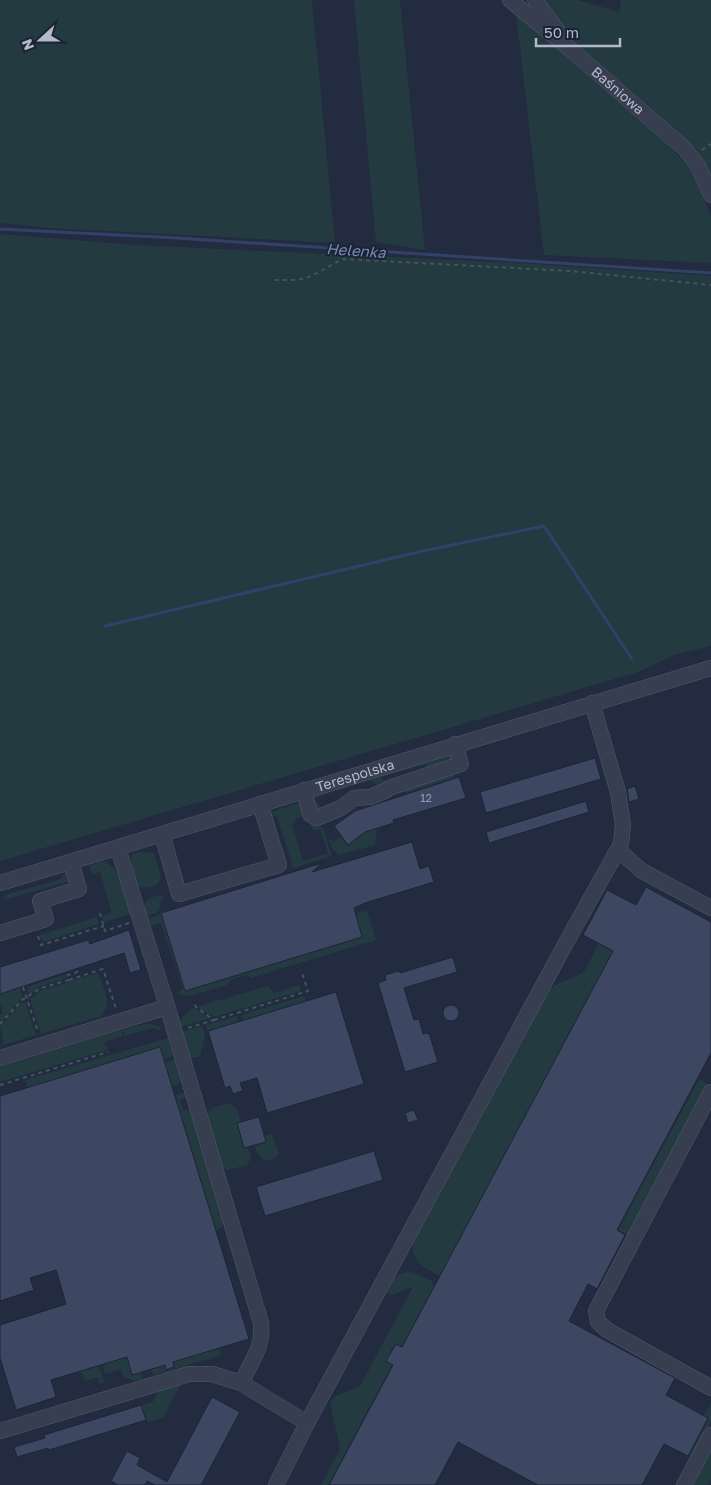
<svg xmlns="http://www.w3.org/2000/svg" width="711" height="1485" font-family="'Golos Text',sans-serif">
	<rect width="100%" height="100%" fill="#222b40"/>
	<!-- green -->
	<path fill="#243a41" d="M0,0H312L335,243L48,228L0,223Z
		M354,0H400L425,250L376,242Z
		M541,0H578L619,12L621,0H711V179L697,150L575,44Z
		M516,13L664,141L690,168L711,216V263L544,255Z
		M0,234L136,245L520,263L711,276V646L674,655L638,672L0,861Z
		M450,754L455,760L427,768L426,764L382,777L384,786L380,788L371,780L314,798L320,805V808L317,811L312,796Z
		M452,772L454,778L406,793L403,786Z
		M302,802L303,816L295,819V823L292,824L303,861L328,853L320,829L314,830L312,828L313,825C324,821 325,832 327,840C328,846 331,851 332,856L293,868L277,816L271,817L268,813Z
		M377,828L375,845L339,855L332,849L330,842L329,840L331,839L333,842L340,837L347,846L365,832Z
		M141,852L154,853L161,877L158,884C153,886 147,889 142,887C131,884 129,863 132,854Z
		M104,861C123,870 126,895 133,913L104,922L102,916L112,913L100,872L92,874L90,865Z
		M65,871L68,873L70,881L5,900L4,895L61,879Z
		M160,895L164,896L161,901L160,909L156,913L146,916C142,900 146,899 160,895Z
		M367,910L376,940L251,978L247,975L232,979L227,985L190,996L176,993L183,990L161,923L149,926L146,919L156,916L161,912L185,991L362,937L355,914Z
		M97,917L99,924L43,942L40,935Z
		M599,943L613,951L440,1276C424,1268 409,1261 414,1241L547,991C558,981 574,980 585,970Z
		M98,973C104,990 115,1006 98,1019L97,1017L41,1034L30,999L42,990Z
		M66,974L65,979L41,986L29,995L27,987Z
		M5,982L8,992L20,988L23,997L0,1023V1015L3,1013L0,1002V983Z
		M299,985L301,991L214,1017L199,1008V1006L268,986L275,993Z
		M304,996L306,1001L243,1020L242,1015Z
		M25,1002L36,1035L4,1045L0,1026L21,1003Z
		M194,1008L211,1018L181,1027C179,1017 187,1012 194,1008Z
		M237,1016L238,1022L208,1031L206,1025Z
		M146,1024H151L161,1027L160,1030L153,1028L125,1036L123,1030Z
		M202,1026L205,1035L200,1057L190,1058L181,1032Z
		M121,1030L123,1036L104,1042L107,1050L0,1082V1067Z
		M168,1038L173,1056L163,1059L159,1047L28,1088L25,1080Z
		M175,1060L181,1081L178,1085L172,1087L164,1063Z
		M699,1079L707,1083L708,1085L628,1235L618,1230Z
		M184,1093L188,1097L180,1100L184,1111L191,1109L225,1222L221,1228L215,1230L174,1095Z
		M228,1103L237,1109L241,1122L237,1124L244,1148L248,1147L251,1158L247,1165L228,1170L222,1167L206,1117C208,1107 219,1106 228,1103Z
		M272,1134L279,1154C267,1167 259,1159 254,1145L266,1142L265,1135Z
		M410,1272L415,1273L433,1282L432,1285L434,1287L402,1346L395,1343L386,1361L392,1365L328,1485H321L340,1449L330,1402L336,1396L360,1386L413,1287L389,1296L387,1291C392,1280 397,1272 410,1272Z
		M219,1348L221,1353L219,1356L154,1375L151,1369L165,1365L166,1370L174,1367L173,1362Z
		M127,1357L132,1374L142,1372L143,1379L134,1381L123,1376L121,1369L105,1374L103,1367L104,1366V1364Z
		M99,1366L104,1382L100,1384L97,1377L85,1381L80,1371Z
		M181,1384L163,1418L147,1422L141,1405L153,1402L159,1388Z
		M711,1404V1422L693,1456L688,1457L709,1418L704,1415Z
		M711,1451V1479L708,1485H693Z"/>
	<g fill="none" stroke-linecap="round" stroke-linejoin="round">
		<!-- stream -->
		<path stroke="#324167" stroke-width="3" d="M0,229L177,238L711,273
			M105,626L423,551L544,526L632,659"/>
	</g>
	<!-- building -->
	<path fill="#3d4761" stroke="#1d2537" d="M595,758L601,779L486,813L480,792Z
		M459,777L466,798L393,820L394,823L365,832L348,845L334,826L355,811Z
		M635,786L639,799L629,802L627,789Z
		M586,801L589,812L489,843L486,832Z
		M412,842L420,869L429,866L434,882L365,903L354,908L362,937L185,991L161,913L322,863L312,872Z
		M646,887L711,922V1053L617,1230L625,1235L597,1289L588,1284L569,1321L675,1378L666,1395L708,1418L688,1456L664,1444L642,1485H538L458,1442L435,1485H329L393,1365L386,1361L396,1344L402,1347L613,951L583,935L607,890L636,905Z
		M129,930L141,970L130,973L124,953L0,994V967L88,940L90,944Z
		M453,957L457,972L404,988L414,1020L419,1019L423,1034L429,1033L438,1062L405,1072L378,983L386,980L385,975L399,971L400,973Z
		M336,992L364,1084L267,1113L257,1078L240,1083L243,1091L233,1094L230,1086L225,1088L208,1031Z
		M443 1013a8 8 0 1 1 16 0a8 8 0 1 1-16 0Z
		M160,1047L249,1339L173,1362L174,1367L166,1370L165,1365L132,1375L127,1357L51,1380L56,1397L16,1410L0,1358V1325L66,1304L56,1270L30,1278L34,1290L0,1301V1096Z
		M414,1110L418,1120L408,1123L405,1113Z
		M259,1117L266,1142L244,1148L237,1123Z
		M374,1151L383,1180L265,1216L256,1187Z
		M212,1397L240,1412L201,1485H155L147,1481L145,1485H118L111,1481L127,1451L140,1458L137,1465L167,1482Z
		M141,1405L146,1420L49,1450L48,1448L17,1457L14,1447L45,1438L44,1435Z"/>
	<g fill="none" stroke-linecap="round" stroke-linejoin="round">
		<defs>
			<g id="minor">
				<path id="s1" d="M510,0L570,49L685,149L698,166L711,195"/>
				<path d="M535,0L559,33"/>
				<path d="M304,790L310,814L316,818L319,817L341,808L354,798L370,797L385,791L389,788L461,764L455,744"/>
				<path d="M162,834L179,894L279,865L260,804"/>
				<path d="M618,850L642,871L711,908"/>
				<path id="s2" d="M0,883L711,668"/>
				<path d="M0,933L46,919L40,901L79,889L71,862"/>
				<path d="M0,1058L167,1007"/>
				<path d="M711,1092L596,1311L598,1322L607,1330L711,1388"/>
				<path d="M241,1383L307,1423"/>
				<path d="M0,1431L189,1374H212L241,1383C251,1362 264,1347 261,1323L168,1009L118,848"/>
				<path d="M276,1485L307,1423L567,941L621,844L623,825L618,792L592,703"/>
				<path d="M684,1485L711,1435"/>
			</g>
		</defs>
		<!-- minor casing -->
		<use href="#minor" stroke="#51596b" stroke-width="16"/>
		<!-- path -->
		<path stroke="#3f565b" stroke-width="2" stroke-dasharray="4 4" stroke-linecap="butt" d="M702,150L711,144
			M275,280C286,280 300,281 311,276C322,271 332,264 343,259L570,271L711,285
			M100,913L105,931L129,923
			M38,936L41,945L104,926
			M69,980L103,969L116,1009
			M23,987L38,1032
			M214,1020L308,991L301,970
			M0,1024L22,1000L41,988L69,980L68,975L77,972V969
			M188,1028L214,1020L196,1007L194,1002
			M0,1085L108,1052"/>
		<!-- minor -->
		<use href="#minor" stroke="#363e50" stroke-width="15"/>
	</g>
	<g text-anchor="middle" stroke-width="4" stroke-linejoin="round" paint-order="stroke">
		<!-- number labels -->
		<g font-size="11" fill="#959cb0">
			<text x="426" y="802">12</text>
		</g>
		<!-- street labels -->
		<g font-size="14" fill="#b2b9cb" stroke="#1b2335">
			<text dy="5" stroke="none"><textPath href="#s1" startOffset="141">Baśniowa</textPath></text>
			<text dy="5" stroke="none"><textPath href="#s2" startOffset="371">Terespolska</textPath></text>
		</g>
		<!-- water labels -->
		<g font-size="15" font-style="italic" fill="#768ab5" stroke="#1b2335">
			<text transform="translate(356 251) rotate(4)" y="5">Helenka</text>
		</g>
	</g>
	<!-- north arrow -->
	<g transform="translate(40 40) rotate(249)" stroke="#1b2335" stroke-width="4" paint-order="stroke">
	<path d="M0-4L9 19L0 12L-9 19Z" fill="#b2b9cb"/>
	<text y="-8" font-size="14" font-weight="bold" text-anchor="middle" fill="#b2b9cb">N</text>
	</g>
	<!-- scale -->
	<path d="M536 38v8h84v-8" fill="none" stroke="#b2b9cb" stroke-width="2.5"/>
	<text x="544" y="38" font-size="15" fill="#b2b9cb" stroke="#1b2335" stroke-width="4" paint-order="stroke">50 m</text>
</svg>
